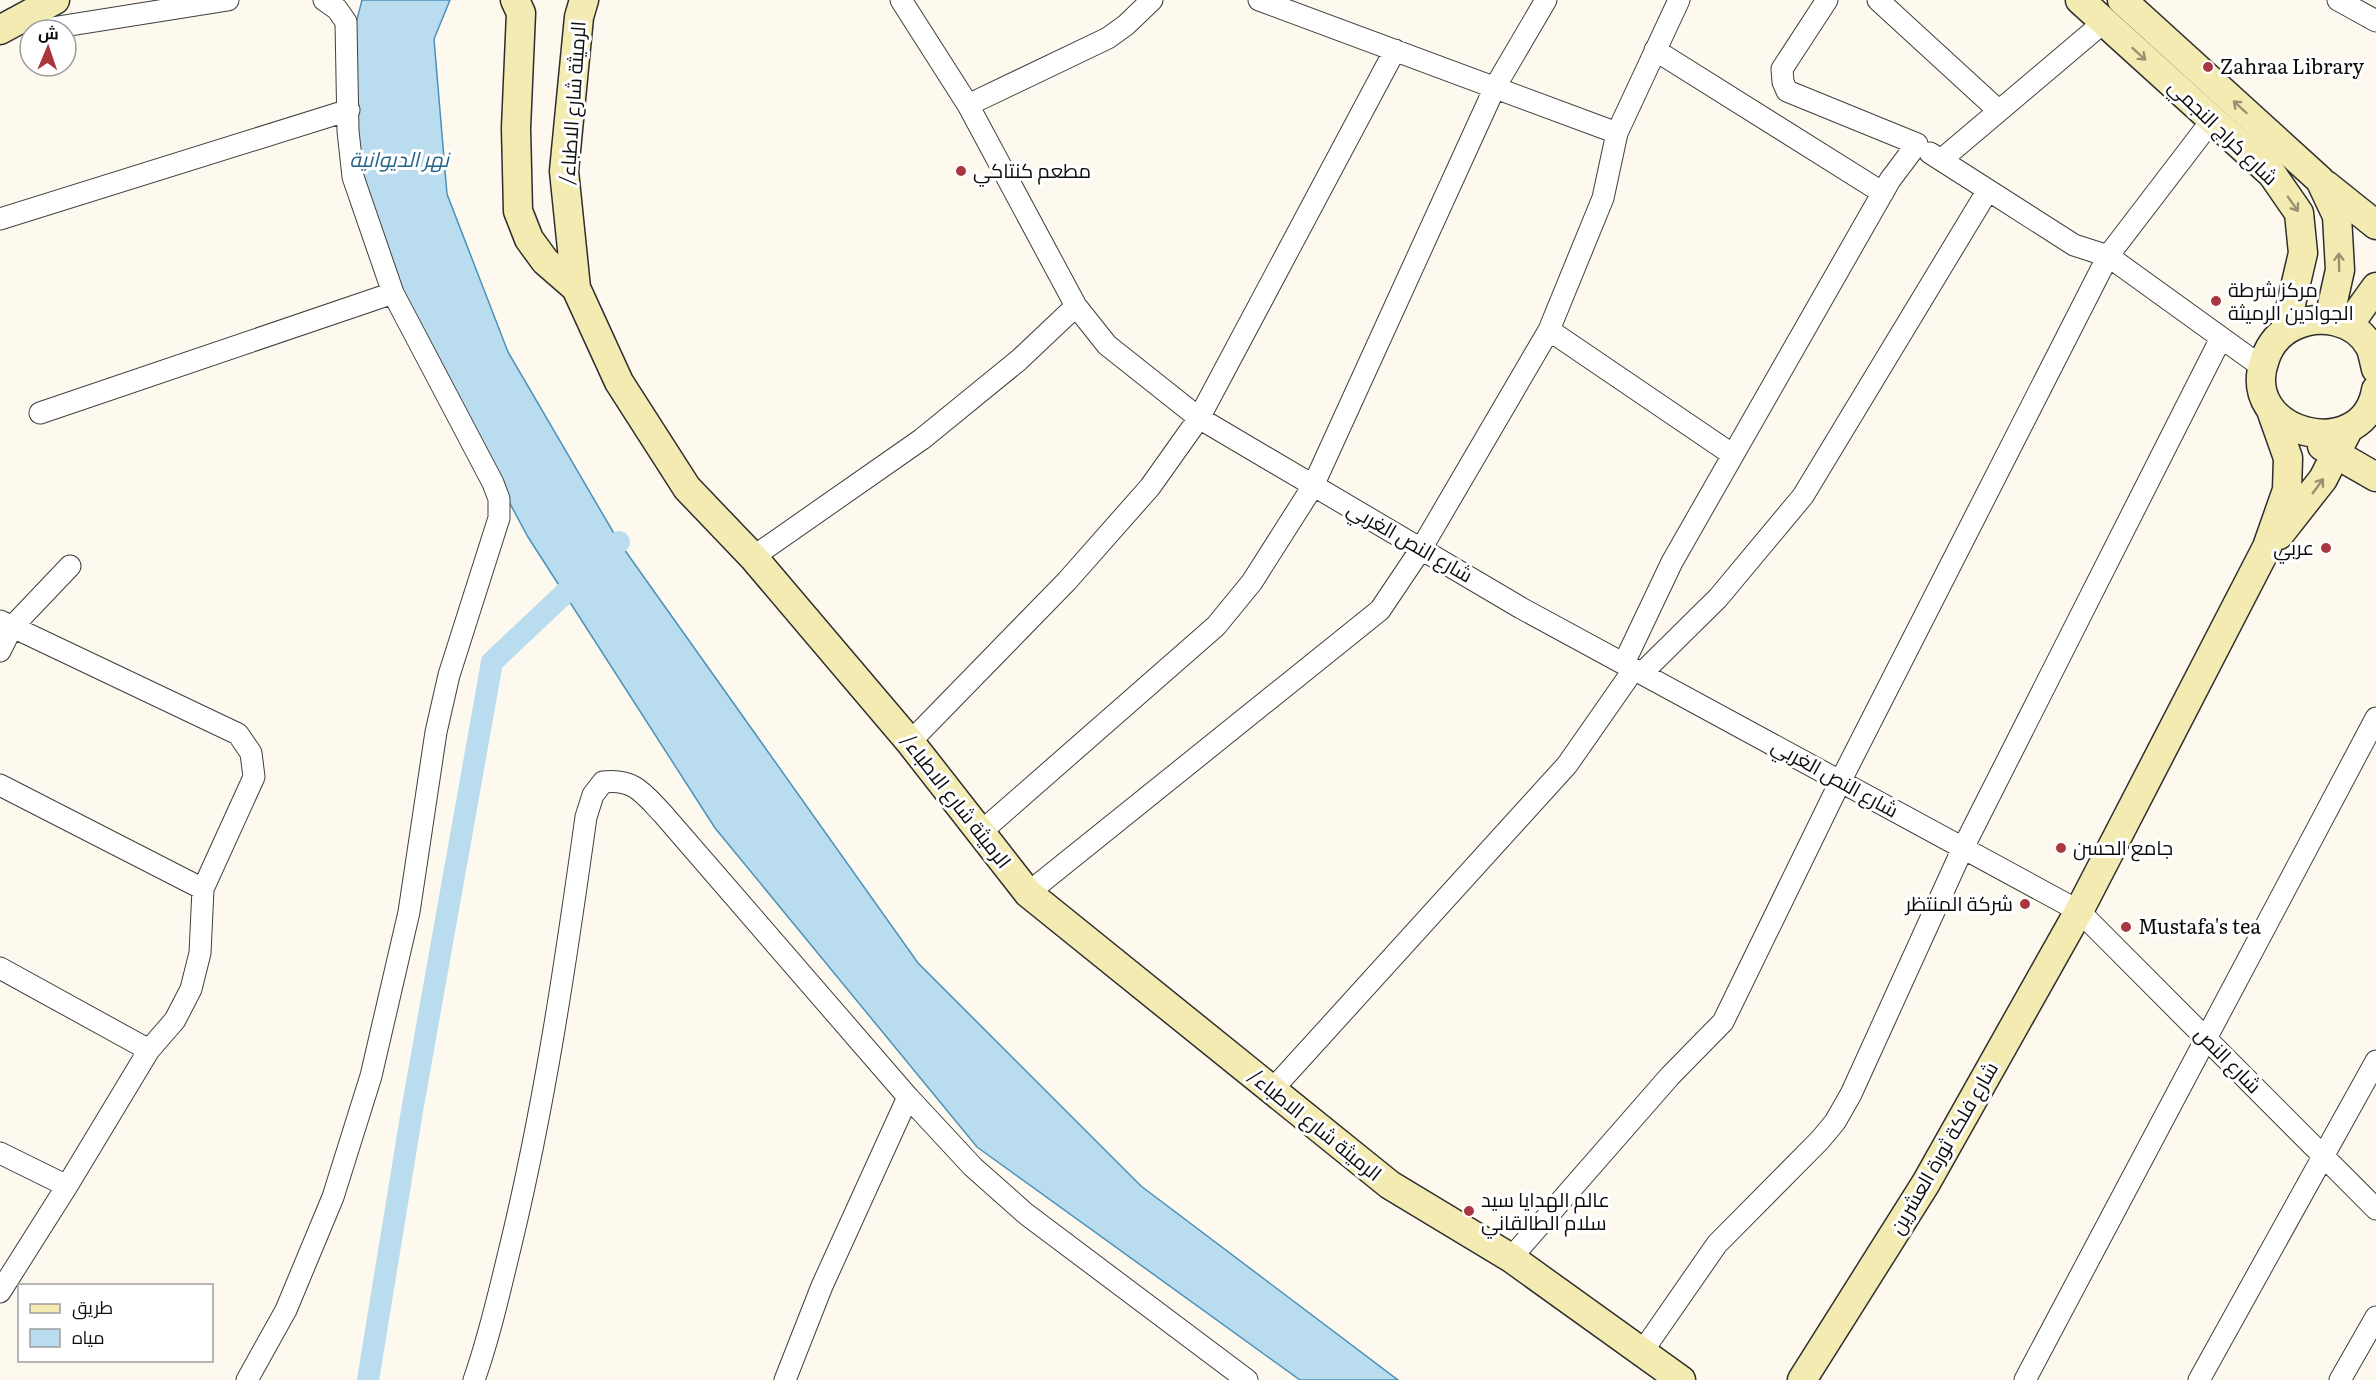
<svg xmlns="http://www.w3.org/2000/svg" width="2376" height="1380" font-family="Literata,Cairo,serif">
	<rect width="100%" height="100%" fill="#fdf9ee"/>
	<!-- water -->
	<path fill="#b9dcee" stroke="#4a92bb" stroke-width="1.5" d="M362,0H450L434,39L447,194L508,352L619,542L918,963L1141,1186L1398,1380H1300L977,1147L715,828L528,537L413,324L354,170L352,39Z"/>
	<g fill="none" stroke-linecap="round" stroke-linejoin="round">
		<!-- canal -->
		<path stroke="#b9dcee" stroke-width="22" d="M368,1380L412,1111L492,662L619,542"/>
		<defs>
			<path id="street" d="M901,0L968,105L1076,306L1107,345L1199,418L1521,608L2079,911L2376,1209
				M1259,0L1617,133
				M1878,0L1999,111
				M2338,0L2376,21
				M39,30L228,0
				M1655,50L1883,193
				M968,105L1108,38L1126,25L1152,0
				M1930,153L1988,190
				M1941,160L2104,22
				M0,219L349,110
				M1549,330L1733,455
				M40,413L393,293
				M753,557L922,439L1019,360L1076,306
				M0,621L238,734L251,753L254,777L203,889L200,953L191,989L175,1020L149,1050L67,1186L0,1292
				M0,651L12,627L70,566
				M1624,663L1672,562L1890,180L1917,144L1787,91L1783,82L1782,69L1827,0
				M1642,673L1718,598L1803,496L1988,190L2074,245L2108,256L2262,367
				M910,742L1067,581L1150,487L1199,418L1395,50
				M0,785L203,889
				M982,831L1216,626L1252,582L1313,486L1495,87L1546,0
				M1028,893L1380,610L1421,549L1549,330L1603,198L1617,133L1679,0
				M0,968L149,1050
				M1272,1090L1567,765L1634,669
				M0,1153L67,1186
				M1511,1258L1670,1076L1723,1022L1841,780L2108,256L2212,120
				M1642,1352L1717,1244L1820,1140L1835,1122L1851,1094L1962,850L2221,338
				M247,1380L286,1310L333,1197L371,1076L409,912L436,732L449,675L499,518V499L493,483L393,293L353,177L348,131L346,22L337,9L324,0
				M474,1380C490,1335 500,1289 511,1244C545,1103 566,960 586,817L593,795L603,782C634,778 644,794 663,814L908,1097L973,1167L1026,1214L1247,1380
				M785,1380L822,1286L908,1097
				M2025,1380L2376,718
				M2199,1380L2376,1061
				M2340,1380L2376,1317"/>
			<path id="secondary" d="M515,0L521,13L516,128L518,211L529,239L545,261L576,288
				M584,0L579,17L564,171L576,288L619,382L687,488L753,557L910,742L1028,893L1390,1185L1511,1258L1681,1380
				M2080,0L2272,174L2299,213L2303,253L2285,330
				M2122,0L2320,180L2337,216L2340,270L2329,319
				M0,30L55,0
				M2326,185L2376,225
				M2348,326L2376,287
				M2376,369C2374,362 2373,353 2370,347C2355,319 2319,314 2294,326C2279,333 2270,344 2265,359C2237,434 2363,466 2376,390
				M2322,446L2376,477
				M2279,535L2323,479L2349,428
				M1802,1380L1926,1183L2079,911L2267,547L2287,490L2288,458L2271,410"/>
		</defs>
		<!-- street casing -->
		<use href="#street" stroke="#3f3f3f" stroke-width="23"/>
		<!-- secondary casing -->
		<use href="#secondary" stroke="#2e2e2e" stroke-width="31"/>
		<!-- street -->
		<use href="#street" stroke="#fff" stroke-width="21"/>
		<!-- secondary -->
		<use href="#secondary" stroke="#f4ebb2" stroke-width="28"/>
	</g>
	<!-- one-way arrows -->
	<defs><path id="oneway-shaft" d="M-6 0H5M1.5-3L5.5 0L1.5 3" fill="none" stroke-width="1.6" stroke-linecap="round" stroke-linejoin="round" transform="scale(1.5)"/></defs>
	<g stroke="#979270">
		<use href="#oneway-shaft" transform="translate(2139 54) rotate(42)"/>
		<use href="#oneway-shaft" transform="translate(2240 107) rotate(-138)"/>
		<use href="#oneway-shaft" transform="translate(2293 204) rotate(55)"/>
		<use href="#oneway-shaft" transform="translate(2339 262) rotate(-91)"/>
		<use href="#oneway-shaft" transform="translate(2318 486) rotate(-54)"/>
	</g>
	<!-- markers -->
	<g fill="#aa3740" stroke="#fff" stroke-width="2">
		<circle cx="2208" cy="67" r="6"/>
		<circle cx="961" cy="171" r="6"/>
		<circle cx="2216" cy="301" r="6"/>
		<circle cx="2326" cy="548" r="6"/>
		<circle cx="2061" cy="848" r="6"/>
		<circle cx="2025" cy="904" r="6"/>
		<circle cx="2126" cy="927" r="6"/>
		<circle cx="1469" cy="1211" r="6"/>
	</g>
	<g text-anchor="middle" stroke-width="6" stroke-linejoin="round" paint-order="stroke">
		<!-- poi labels -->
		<g font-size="20" fill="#0c0c0c" stroke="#fff" text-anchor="start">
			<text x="2220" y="74">Zahraa Library</text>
			<text x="973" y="178">مطعم كنتاكي</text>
			<text x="2228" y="297">مركز شرطة<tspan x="2228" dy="23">الجوادين الرميثة</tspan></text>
			<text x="2314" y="555" text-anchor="end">عربي</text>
			<text x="2073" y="855">جامع الحسن</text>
			<text x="2013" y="911" text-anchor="end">شركة المنتظر</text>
			<text x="2138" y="934">Mustafa's tea</text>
			<text x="1481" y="1207">عالم الهدايا سيد<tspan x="1481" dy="23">سلام الطالقاني</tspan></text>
		</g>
		<!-- street labels -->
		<g font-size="20" fill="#0c0c0c" stroke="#fff">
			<text transform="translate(573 103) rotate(-86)" y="7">/الرميثة شارع الاطباء</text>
			<text transform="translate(2223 132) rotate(44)" y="7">شارع كراج النجمي</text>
			<text transform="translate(1410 542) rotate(30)" y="7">شارع النص الغربي</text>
			<text transform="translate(1835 778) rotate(29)" y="7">شارع النص الغربي</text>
			<text transform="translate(956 801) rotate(52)" y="7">/الرميثة شارع الاطباء</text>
			<text transform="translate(2228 1060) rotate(45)" y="7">شارع النص</text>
			<text transform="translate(1315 1125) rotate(39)" y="7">/الرميثة شارع الاطباء</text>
			<text transform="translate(1944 1148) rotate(-60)" y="7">شارع فلكة ثورة العشرين</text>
		</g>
		<!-- water labels -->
		<g font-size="21" font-style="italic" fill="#26648e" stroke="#fff">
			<text x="399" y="167">نهر الديوانية</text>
		</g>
	</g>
	<!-- legend -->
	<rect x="18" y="1284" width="195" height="78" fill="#ffffff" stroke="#9e9e9e" stroke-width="1.5"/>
	<rect x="30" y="1304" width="30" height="9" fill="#f4ebb2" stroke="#9e9e9e" stroke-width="1.5"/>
	<text x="72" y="1314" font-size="18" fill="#0c0c0c">طريق</text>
	<rect x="30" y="1329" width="30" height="18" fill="#b9dcee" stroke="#9e9e9e" stroke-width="1.5"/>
	<text x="72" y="1344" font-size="18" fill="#0c0c0c">مياه</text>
	<!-- north arrow -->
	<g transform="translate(48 48) rotate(2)"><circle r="28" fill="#ffffff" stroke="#9e9e9e" stroke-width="1.5"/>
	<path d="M0-4.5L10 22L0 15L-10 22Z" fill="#aa3740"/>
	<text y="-9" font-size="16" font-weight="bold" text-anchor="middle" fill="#0c0c0c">ش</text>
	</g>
</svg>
